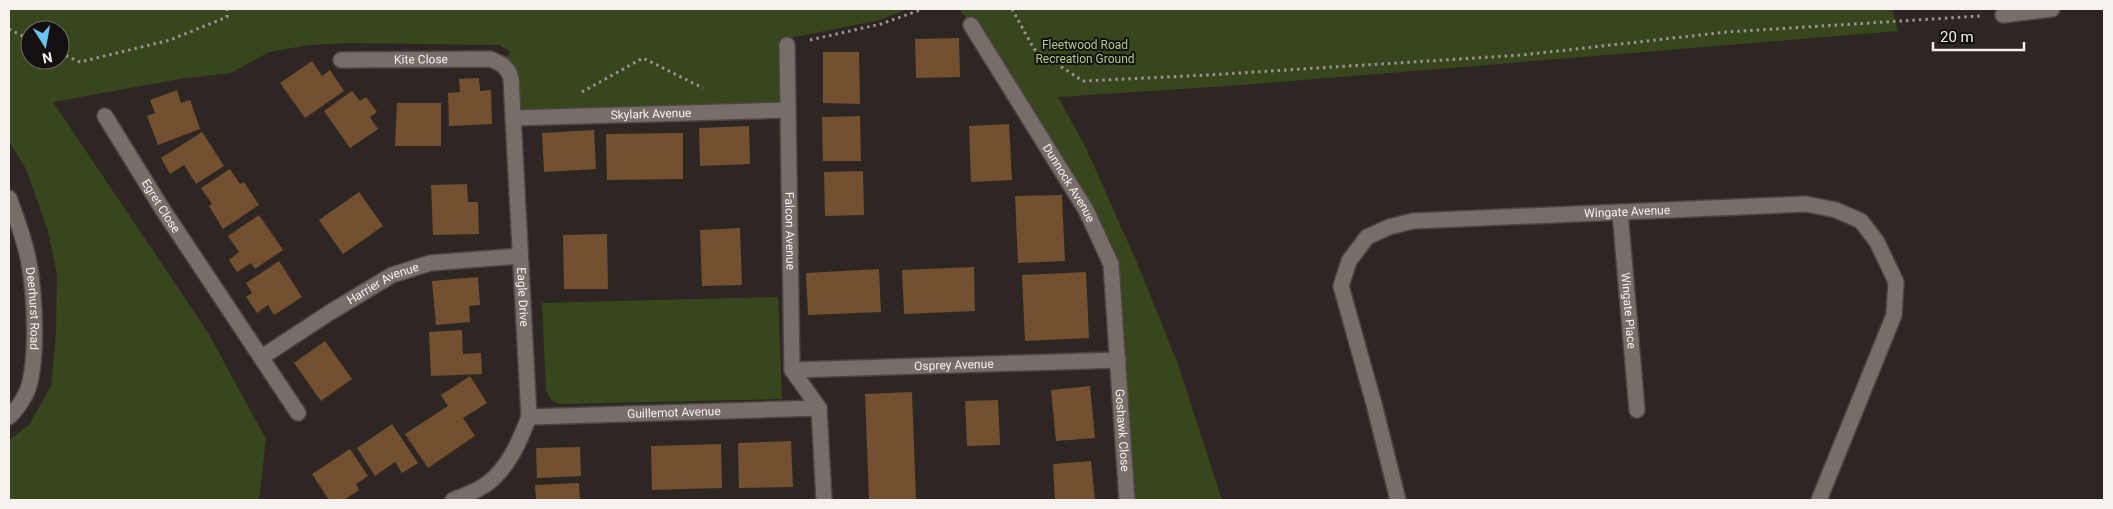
<svg xmlns="http://www.w3.org/2000/svg" width="2113" height="509" font-family="Roboto,sans-serif">
	<rect width="100%" height="100%" fill="#2e2623"/>
	<!-- green -->
	<path fill="#37461d" fill-rule="evenodd" d="M9,9H908L880,20L785,39L787,110L513,118L500,63L511,52L499,45L347,43L309,45L269,52L231,73L180,79L53,102L207,331L266,439L259,500H9V440L29,425L51,386L56,333L57,275L48,231L26,169L9,141ZM30,30H60V60H30Z
		M959,9H1892L1898,31L1243,85L1058,97L1086,148L1138,265L1178,364L1222,500H1128L1111,264L971,25Z
		M778,297L782,399L560,404L551,400L546,391L542,303Z"/>
	<!-- building -->
	<path fill="#735030" d="M959,38L960,77L916,78L915,39Z
		M823,52H859L860,104L823,103Z
		M312,61L322,76L330,70L344,91L305,118L280,83Z
		M479,78L480,91L491,90L492,124L449,126L448,93L460,92L459,79Z
		M177,90L181,103L190,100L200,129L158,145L147,116L155,113L150,100Z
		M352,91L360,101L366,97L377,112L370,117L378,129L350,148L324,111Z
		M397,103H441V146H395Z
		M860,116L861,161H823L822,117Z
		M1009,124L1012,180L971,182L969,126Z
		M749,126L750,164L700,166L699,128Z
		M594,130L596,169L544,172L542,133Z
		M202,132L224,166L196,184L184,165L170,174L161,158Z
		M683,133V179L607,180L606,134Z
		M230,169L240,184L244,182L259,205L223,229L209,206L212,204L201,188Z
		M863,171L864,215L825,216L824,172Z
		M467,184L468,202H478L479,234L433,235L431,185Z
		M359,192L383,226L343,254L319,220Z
		M1062,195L1065,261L1018,263L1015,196Z
		M259,215L283,250L255,269L251,263L237,272L229,260L239,252L228,236Z
		M740,228L742,285L702,286L700,230Z
		M607,234L608,289H564L563,235Z
		M279,261L302,297L274,315L268,305L257,313L246,297L252,293L246,283Z
		M974,267L975,311L904,314L902,270Z
		M879,269L881,312L808,315L806,273Z
		M1086,272L1089,338L1025,341L1022,275Z
		M478,277L480,305L469,306L470,322L436,325L432,281Z
		M462,330L463,354L481,353L482,374L431,376L429,332Z
		M325,341L352,379L321,401L294,363Z
		M470,376L487,403L463,418L475,436L428,468L405,434L448,406L441,395Z
		M1090,386L1095,438L1056,441L1051,390Z
		M912,392L916,500H869L865,394Z
		M998,400L1000,445L967,446L965,401Z
		M392,424L418,463L402,473L395,462L375,476L357,448Z
		M791,441L793,487L739,488L738,443Z
		M721,444L722,488L652,490L651,446Z
		M580,447L581,476L537,478L536,448Z
		M350,449L368,476L356,484L359,490L344,500H329L312,474Z
		M1091,461L1095,500H1055L1053,464Z
		M579,483L580,500H536L535,485Z"/>
	<g fill="none" stroke-linecap="round" stroke-linejoin="round">
		<defs>
			<path id="lane" d="M2003,15L2052,9"/>
			<g id="street">
				<path id="s1" d="M971,25L1086,210L1111,264L1127,500"/>
				<path id="s2" d="M787,45L792,370L819,408"/>
				<path id="s3" d="M341,60L490,59C501,63 508,67 511,78L529,417C520,440 509,467 488,483C478,491 465,495 453,500"/>
				<path id="s4" d="M105,116L163,210L298,413"/>
				<path id="s5" d="M513,118L787,110"/>
				<path id="s6" d="M9,198C17,219 25,241 29,263C35,296 38,358 28,389C24,399 16,410 9,417"/>
				<path id="s7" d="M1620,212L1637,410"/>
				<path id="s8" d="M262,357L329,313L392,275L430,263L520,256"/>
				<path id="s9" d="M792,370L1118,360"/>
				<path d="M819,408L824,500"/>
				<path id="s10" d="M529,417L819,408"/>
				<path id="s11" d="M1398,500L1374,404L1341,286L1349,261L1367,237L1389,227L1413,221L1806,204L1836,210L1861,221L1877,242L1896,282L1894,315L1819,500"/>
			</g>
		</defs>
		<!-- lane casing -->
		<use href="#lane" stroke="#4c4542" stroke-width="18"/>
		<!-- street casing -->
		<use href="#street" stroke="#4c4542" stroke-width="18"/>
		<!-- path -->
		<path stroke="#9a9391" stroke-width="3" stroke-dasharray="2.5 4" stroke-linecap="butt" d="M1012,9L1034,49L1083,81L1208,75L1522,55L1727,32L1980,16
			M9,29L30,40
			M810,40L881,24L923,9
			M60,53L80,62L170,40L227,17V9
			M582,92L643,58L703,88"/>
		<!-- lane -->
		<use href="#lane" stroke="#776e6a" stroke-width="15"/>
		<!-- street -->
		<use href="#street" stroke="#776e6a" stroke-width="15"/>
	</g>
	<g text-anchor="middle" stroke-width="4" stroke-linejoin="round" paint-order="stroke">
		<!-- park labels -->
		<g font-size="12" fill="#b0cc87" stroke="#14100f">
			<text x="1085" y="49">Fleetwood Road<tspan x="1085" dy="14">Recreation Ground</tspan></text>
		</g>
		<!-- street labels -->
		<g font-size="12" fill="#f6f0ee" stroke="#14100f">
			<text dy="4" stroke="none"><textPath href="#s3" startOffset="80">Kite Close</textPath></text>
			<text dy="4" stroke="none"><textPath href="#s5" startOffset="138">Skylark Avenue</textPath></text>
			<text dy="4" stroke="none"><textPath href="#s1" startOffset="186">Dunnock Avenue</textPath></text>
			<text dy="4" stroke="none"><textPath href="#s4" startOffset="106">Egret Close</textPath></text>
			<text dy="4" stroke="none"><textPath href="#s11" startOffset="541">Wingate Avenue</textPath></text>
			<text dy="4" stroke="none"><textPath href="#s2" startOffset="186">Falcon Avenue</textPath></text>
			<text dy="4" stroke="none"><textPath href="#s8" startOffset="142">Harrier Avenue</textPath></text>
			<text dy="4" stroke="none"><textPath href="#s3" startOffset="398">Eagle Drive</textPath></text>
			<text dy="4" stroke="none"><textPath href="#s6" startOffset="114">Deerhurst Road</textPath></text>
			<text dy="4" stroke="none"><textPath href="#s7" startOffset="99">Wingate Place</textPath></text>
			<text dy="4" stroke="none"><textPath href="#s9" startOffset="162">Osprey Avenue</textPath></text>
			<text dy="4" stroke="none"><textPath href="#s10" startOffset="145">Guillemot Avenue</textPath></text>
			<text dy="4" stroke="none"><textPath href="#s1" startOffset="444">Goshawk Close</textPath></text>
		</g>
	</g>
	<!-- border -->
	<rect width="2113" height="509" fill="none" stroke="#f6f0ee" stroke-width="20"/>
	<!-- north arrow -->
	<g transform="translate(45 45) rotate(169)"><circle r="24" fill="#14100f" stroke="#6e6a68"/>
	<path d="M0-4L9 19L0 12L-9 19Z" fill="#65c5ee"/>
	<text y="-8" font-size="14" font-weight="bold" text-anchor="middle" fill="#f6f0ee">N</text>
	</g>
	<!-- scale -->
	<path d="M1933 42v8h91v-8" fill="none" stroke="#f6f0ee" stroke-width="2.5"/>
	<text x="1940" y="42" font-size="15" fill="#f6f0ee" stroke="#14100f" stroke-width="4" paint-order="stroke">20 m</text>
</svg>
